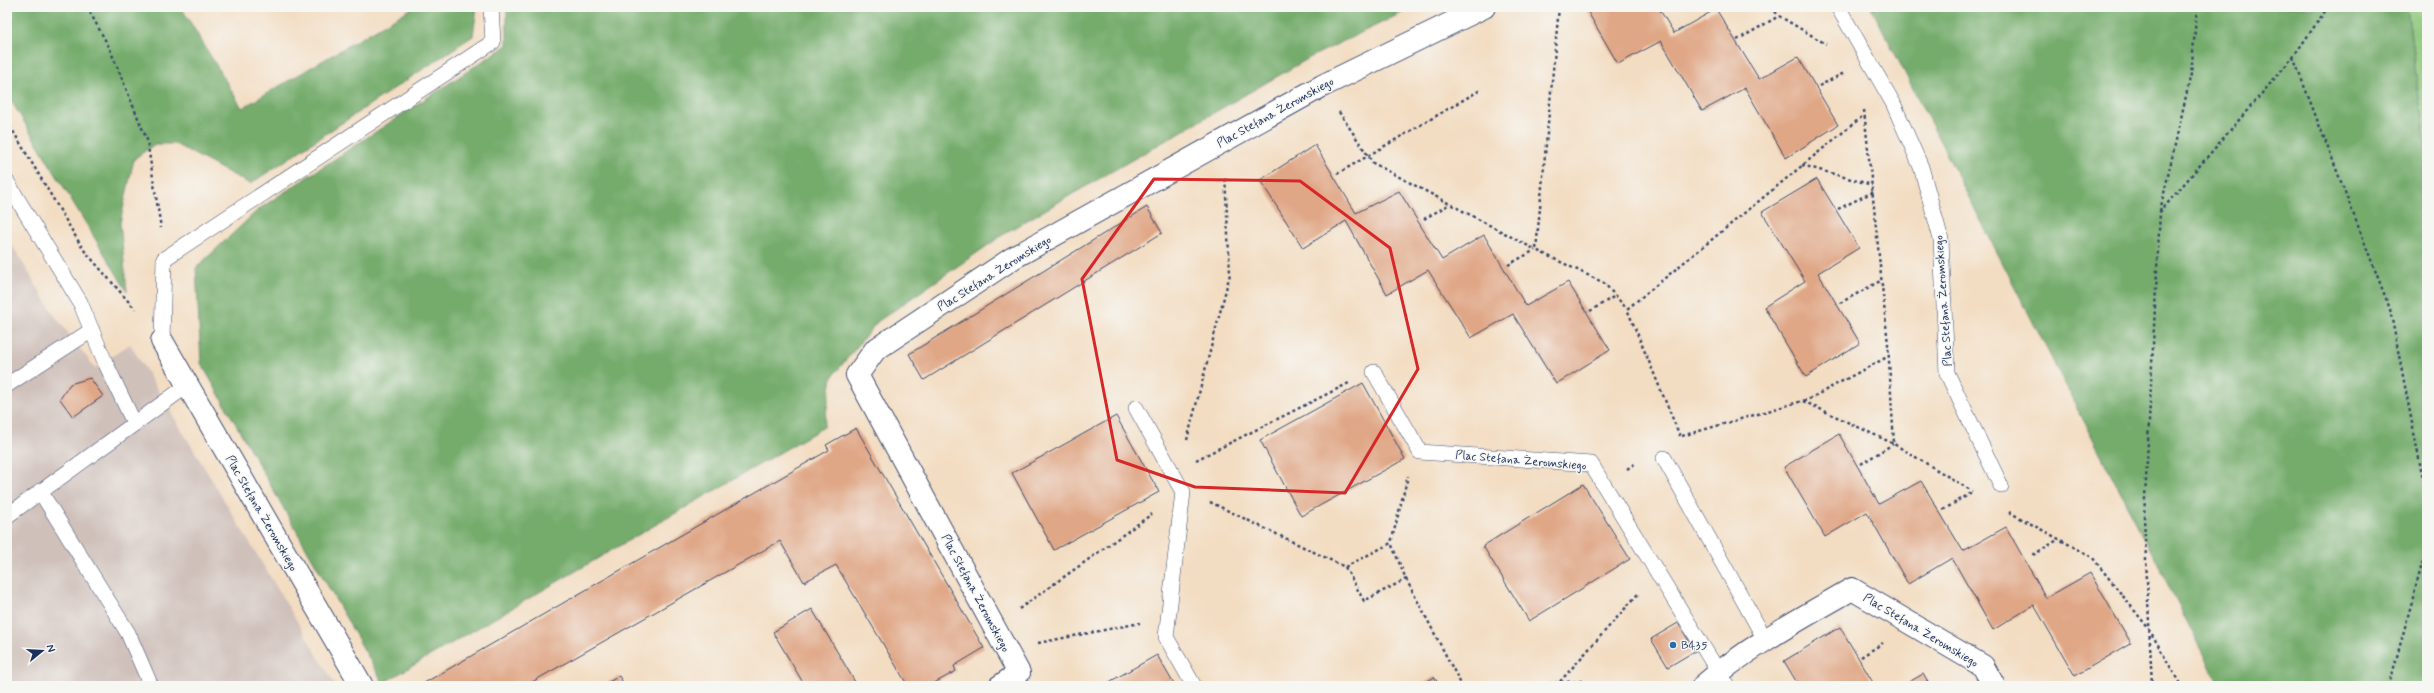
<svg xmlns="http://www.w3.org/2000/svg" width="2434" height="693" font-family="Mynerve,sans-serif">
	<rect width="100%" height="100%" fill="#f6f6f2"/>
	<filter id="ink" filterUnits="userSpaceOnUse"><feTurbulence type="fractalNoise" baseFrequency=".025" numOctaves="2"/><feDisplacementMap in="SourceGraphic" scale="8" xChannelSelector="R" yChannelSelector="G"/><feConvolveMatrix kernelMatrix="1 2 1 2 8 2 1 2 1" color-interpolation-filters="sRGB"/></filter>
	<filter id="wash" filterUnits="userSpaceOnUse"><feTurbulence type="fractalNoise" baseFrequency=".012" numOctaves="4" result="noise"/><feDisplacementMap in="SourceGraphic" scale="16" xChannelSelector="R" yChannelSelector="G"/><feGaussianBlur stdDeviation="0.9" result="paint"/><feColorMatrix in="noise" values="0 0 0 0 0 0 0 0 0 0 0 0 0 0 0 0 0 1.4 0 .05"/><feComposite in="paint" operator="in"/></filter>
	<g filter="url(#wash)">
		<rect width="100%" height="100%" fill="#f3ddc2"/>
		<!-- industrial -->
		<path fill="#cfc0ba" d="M7,237L55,316L95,368L130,344L336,686H7Z"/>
		<!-- green -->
		<path fill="#90c87c" stroke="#567c6d" d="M2407,7H2427V157Z"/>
		<!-- forest -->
		<path fill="#74ac6c" stroke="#486e65" d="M7,7H181L242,108L414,7H477L473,36L250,184L175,144H155L134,159L120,223L127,291L7,94Z
			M507,7H1414L1311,57L1010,230L877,322L832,377L824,427L383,683L201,363L196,268L259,209L507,45Z
			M1871,7H2407L2427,157V686H2220Z"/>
		<g id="blocks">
			<!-- building -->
			<path fill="#e0a787" d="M1585,7H1658L1674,33L1716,9L1759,79L1798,57L1838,125L1786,158L1745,88L1702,111L1661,41L1618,64Z
				M1315,145L1356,213L1399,191L1442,260L1484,235L1526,306L1568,282L1610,350L1556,384L1513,314L1471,338L1428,270L1387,294L1346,221L1303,248L1260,180Z
				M1817,179L1859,248L1818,273L1860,343L1806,377L1764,307L1805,281L1762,212Z
				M1147,207L1162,233L924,380L909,354Z
				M90,378L103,396L73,417L60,399L70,384Z
				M1363,383L1405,459L1301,516L1260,440Z
				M1116,416L1159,492L1054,550L1012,473Z
				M856,428L984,648L954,666L956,671L929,686H908L836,565L804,582L780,541L525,686H419L829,450L826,445Z
				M1839,434L1879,504L1921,481L1963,551L2006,527L2046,598L2090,573L2131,643L2075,676L2034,605L1993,630L1952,558L1908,584L1867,512L1825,537L1784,467Z
				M1583,484L1630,559L1529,621L1483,546Z
				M812,609L855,682L858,686H805L773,632Z
				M1678,623L1695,651L1668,667L1651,639Z
				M1840,627L1875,686H1799L1784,661Z
				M1157,655L1175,686H1102Z
				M1923,674L1930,686H1902Z
				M619,676L625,686H602Z
				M1434,677L1440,686H1420Z"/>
		</g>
	</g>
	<g filter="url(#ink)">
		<use href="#blocks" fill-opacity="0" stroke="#3b496d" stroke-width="1"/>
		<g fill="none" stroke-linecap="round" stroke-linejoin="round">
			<defs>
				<path id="service" d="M1838,7L1893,103L1921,167L1941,239L1947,373L2001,486
					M7,182L80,302L105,362L134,423
					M162,341L164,259L493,42L491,7
					M1374,372L1420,452L1591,464L1727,686
					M7,385L92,330
					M1136,408L1183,492L1166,637L1194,686
					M1664,458L1766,641
					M40,491L128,633L151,686
					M7,516L188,385"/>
				<path id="minor" d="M162,341L362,686
					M1000,686L1019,673L857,375L875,350L1013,258L1322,86L1484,7
					M1703,686C1747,647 1802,618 1852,589L1983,666L1994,686"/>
			</defs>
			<!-- service casing -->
			<use href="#service" stroke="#3b496d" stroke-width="16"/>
			<!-- minor casing -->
			<use href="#minor" stroke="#3b496d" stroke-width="24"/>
			<!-- path -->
			<path stroke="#3b496d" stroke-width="2.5" stroke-dasharray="3 3" stroke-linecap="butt" d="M87,7L109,47L147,140L161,228
				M1559,7L1536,250L1604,283L1627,309
				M1771,7L1779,16L1826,44
				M1737,40L1779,16
				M2293,57L2390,309L2427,500
				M1819,86L1844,73
				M1864,110L1888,344L1894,444L1972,491
				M1339,112L1373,163L1536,250
				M7,121L83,249L135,309
				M1802,165L1872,185
				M1337,174L1482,89
				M1838,209L1873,192
				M2160,211L2191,74L2197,7
				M1424,219L1450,204
				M1508,265L1535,250
				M1840,303L1882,280
				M1590,311L1615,296
				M1803,401L1894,444
				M1680,436L1627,309L1864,115
				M1682,436L1809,399L1889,356
				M1187,440L1230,274L1225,175
				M1196,460L1349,383
				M1861,464L1893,444
				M1627,469L1636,463
				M1210,502L1345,567L1391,543L1408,476
				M1943,510L1973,492
				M2009,512L2092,557L2149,629L2181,686
				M2033,555L2059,539
				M1345,567L1364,601L1406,579L1391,543
				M1406,579L1462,686
				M1019,609L1152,514
				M1038,643L1140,623
				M1861,657L1883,643
				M1507,686L1583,681
				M1556,686L1638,594
				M2152,686L2144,517L2160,212L2293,57L2328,7
				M2389,686L2427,546"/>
			<!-- service -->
			<use href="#service" stroke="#fff" stroke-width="15"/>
			<!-- minor -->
			<use href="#minor" stroke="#fff" stroke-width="22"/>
		</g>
	</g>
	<!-- marked area -->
	<path fill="none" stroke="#d62828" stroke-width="3" stroke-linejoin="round" d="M1154,179L1300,181L1390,248L1418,369L1345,493L1195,487L1117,460L1082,279Z"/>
	<!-- markers -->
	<circle fill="#1f6fb2" stroke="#f6f6f2" stroke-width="1.5" cx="1673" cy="645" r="4"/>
	<g text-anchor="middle" stroke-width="3" stroke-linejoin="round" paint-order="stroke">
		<!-- street labels -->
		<g font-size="12" fill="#1b2f5e" stroke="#f6f6f2">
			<text transform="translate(1275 112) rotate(-29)" y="4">Plac Stefana Żeromskiego</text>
			<text transform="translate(994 273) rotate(-32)" y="4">Plac Stefana Żeromskiego</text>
			<text transform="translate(1943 301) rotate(-94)" y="4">Plac Stefana Żeromskiego</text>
			<text transform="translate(1521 460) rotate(5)" y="4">Plac Stefana Żeromskiego</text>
			<text transform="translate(262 513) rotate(60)" y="4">Plac Stefana Żeromskiego</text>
			<text transform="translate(976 593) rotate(62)" y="4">Plac Stefana Żeromskiego</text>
			<text transform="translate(1921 630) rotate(31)" y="4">Plac Stefana Żeromskiego</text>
		</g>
		<!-- poi labels -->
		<g font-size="12" fill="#1b2f5e" stroke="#f6f6f2" text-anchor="start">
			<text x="1681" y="649">B435</text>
		</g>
	</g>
	<!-- margin -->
	<rect width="2434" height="693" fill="none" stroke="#f6f6f2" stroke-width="24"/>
	<!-- north arrow -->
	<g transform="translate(42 651) rotate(72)" stroke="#f6f6f2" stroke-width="3" paint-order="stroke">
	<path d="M0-3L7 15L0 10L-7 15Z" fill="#1b2f5e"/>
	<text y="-6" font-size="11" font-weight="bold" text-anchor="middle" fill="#1b2f5e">N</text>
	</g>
</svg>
